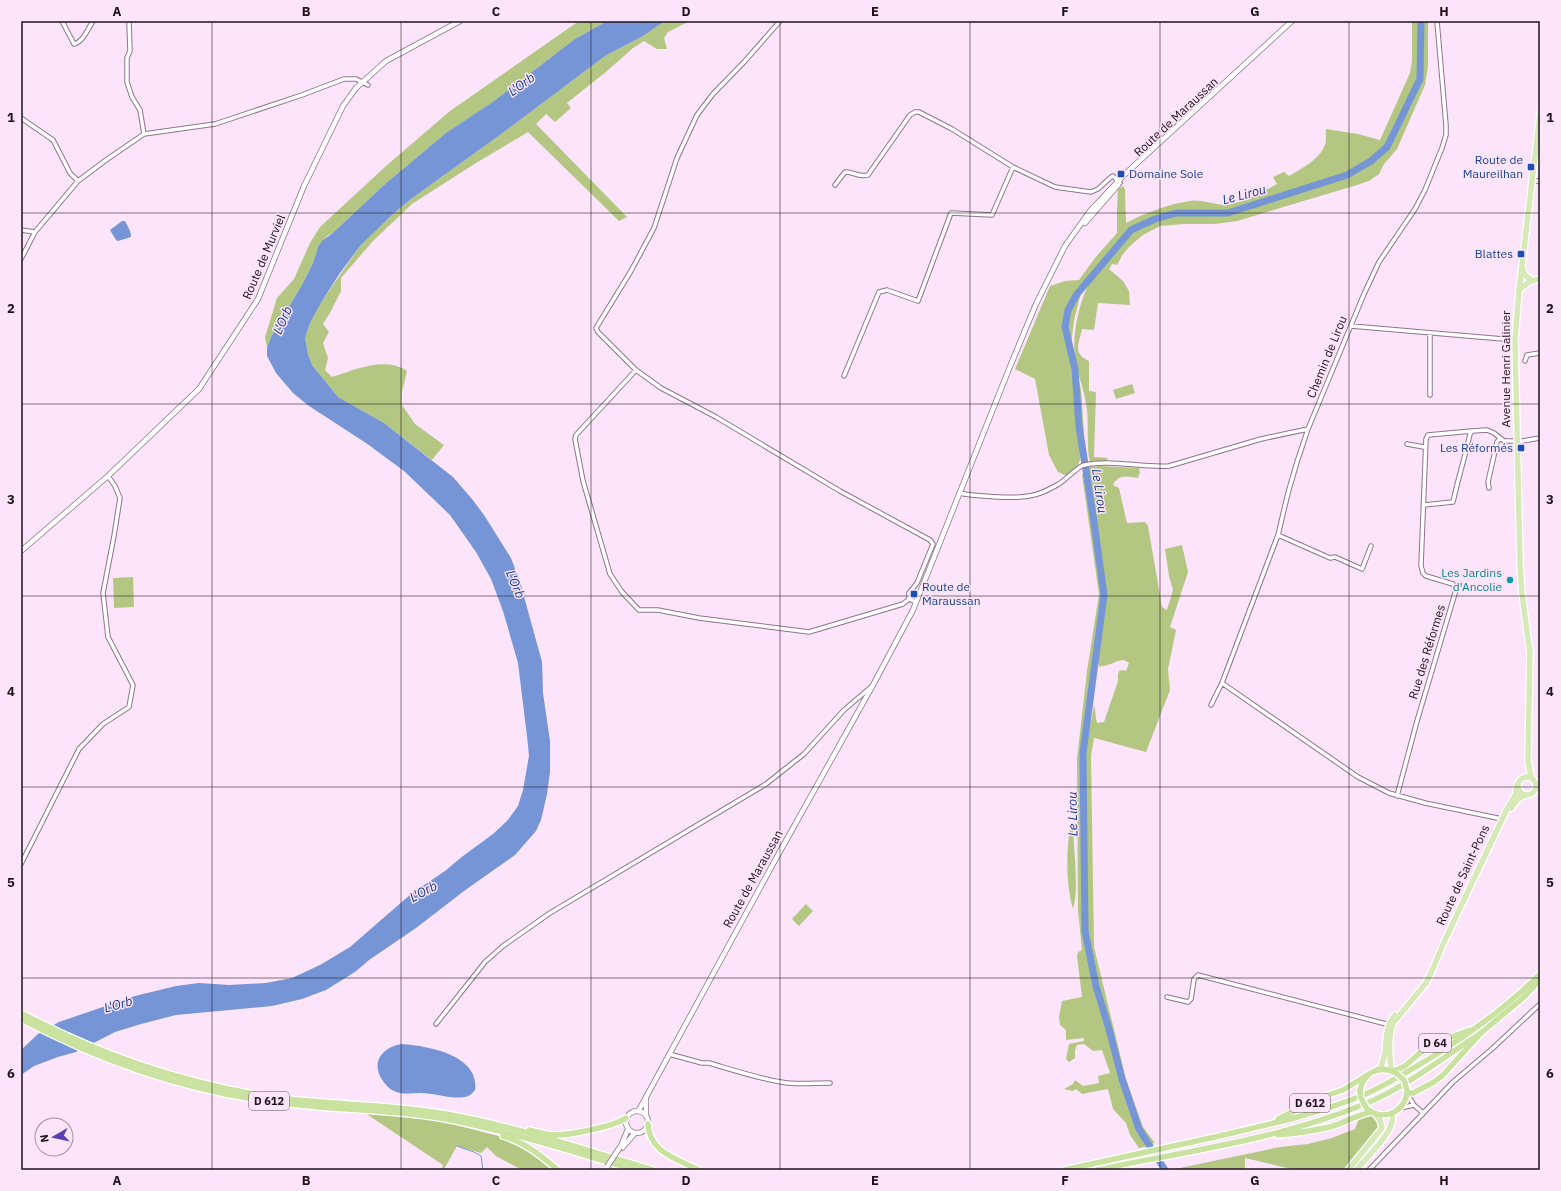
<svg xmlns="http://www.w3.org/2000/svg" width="1561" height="1191" font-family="'IBM Plex Sans',sans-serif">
	<rect width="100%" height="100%" fill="#fce4fa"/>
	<!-- green -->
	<path fill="#b3c783" d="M579,21H607L575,39L494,101L446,133L384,185L335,231L327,236L318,247L313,263L302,285L271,337L267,348L265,337L277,298L294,279L310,243L320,227L386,166L450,111Z
		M665,21H690L668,32L664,38L667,49H657L644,41L633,48L607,71L567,103L571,108L555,122L546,114L536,124L627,217L619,221L528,132L476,163L412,204L373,241L341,278V291L331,311L323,324L329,332L323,343L328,358L325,370L332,377C355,370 385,356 407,371L402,392V405L415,424L444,445L432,460L384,423L338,397L312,365L308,354L305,338L310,323L322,301L360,246L393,214L411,199L508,129L605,56L643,36Z
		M1412,21H1428V66L1425,85L1397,149L1384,164L1379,174L1369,181L1357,185L1237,221L1215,224H1184L1160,226L1143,235L1130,246L1123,254L1117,265L1112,264L1109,269L1123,281L1129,291L1130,305L1098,303L1094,330L1082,329C1079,344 1072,353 1089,361V391L1096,392L1094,457L1108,458L1106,462H1090C1086,445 1089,427 1087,410C1085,391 1077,374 1075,356C1072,335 1079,302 1089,284L1130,231H1128L1088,280L1080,297L1074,320L1070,355L1081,389L1084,434L1081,456L1078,466L1067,476L1058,472L1049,455L1035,379L1015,369L1050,286L1065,281L1079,280L1095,258L1117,233V209L1118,189L1123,186L1125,189L1126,223C1145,213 1168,204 1190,201C1202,199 1214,205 1226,205C1240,204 1265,191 1277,184L1273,177L1284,172L1289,176C1301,169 1320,159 1325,145C1327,139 1325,134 1326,129L1358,134L1380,140L1410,73L1412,60Z
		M1132,384L1135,393L1116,399L1113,390Z
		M1100,466L1139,468L1140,472L1138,478C1128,476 1118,474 1113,485L1119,488L1127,523L1145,522L1148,526L1162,607L1167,610L1173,590L1169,576L1165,549L1182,545L1188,572L1170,627L1176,630L1168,669L1170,690L1146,752L1094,738L1091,756L1094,947L1126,1079L1143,1127L1155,1143L1150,1144L1140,1128L1123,1078L1110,1026L1098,985L1087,924L1085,754L1094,705C1096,711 1095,717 1097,723L1104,722L1118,681V675L1119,671L1123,670L1126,671L1129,663L1124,660C1114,661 1110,666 1101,666L1100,668L1098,663L1106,595L1088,471L1089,467Z
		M1085,472L1093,522L1102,596L1092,696L1082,755L1084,925L1095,987L1122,1085L1138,1129L1148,1146L1139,1148L1130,1135L1126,1123L1113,1109L1108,1089L1082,1094L1076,1089L1073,1091L1064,1089L1073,1084L1075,1080L1083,1086L1099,1083L1098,1076L1110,1073L1102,1050L1093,1051L1084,1044L1077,1045L1075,1050V1058L1069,1062L1066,1059L1069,1044L1084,1041V1038L1066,1040V1030L1060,1025L1059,1017L1062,1001L1082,997L1077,956L1078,952L1082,950L1078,911L1077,759L1087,671L1099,594L1082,475Z
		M133,577L134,607L114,608L113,578Z
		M1070,829L1073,830C1074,851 1079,890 1073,909C1066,884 1066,854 1070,829Z
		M806,904L813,911L799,926L792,919Z
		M1364,1106C1378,1107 1384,1115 1380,1128L1346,1170H1296L1245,1158V1170H1176L1175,1169L1280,1147L1308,1144L1332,1138L1355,1129Z
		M362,1111L437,1120L502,1137L521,1144L556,1170H522L496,1156L487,1147L481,1153L457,1146L444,1169L442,1168L443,1165Z"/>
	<!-- water -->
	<path fill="#7595d6" d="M607,21H665L643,36L605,56L508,129L411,199L393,214L360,246L340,273L322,301L310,323L305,338L308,354L312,365L338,397L384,423L453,477L472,499L484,515L511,558L520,582L542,662L543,693L550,741V772L547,794L541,820L536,831L515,855L464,891L416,928L369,960L355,972L326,990L302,999L272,1006L176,1015L141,1024L115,1032L76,1052L58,1057L34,1066L21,1075V1050L38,1034L59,1022L135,996L176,986L199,983L229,985L266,983L292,978L320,965L350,947L411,894L445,871L463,856L493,834L507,821L518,806L523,790L529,756L527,736L518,663L503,611L491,579L476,552L450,515L404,471L366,443L309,406L293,393L276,373L267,356V348L271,337L302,285L313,263L318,247L322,241L335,231L384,185L446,133L494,101L575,39Z
		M122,221H125C128,227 131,231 131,237L118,241L116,240L110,230Z
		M402,1044C428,1046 480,1055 475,1090C473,1092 471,1095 468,1096C455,1101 433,1092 419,1093C411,1093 402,1095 394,1091C389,1089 386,1085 383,1081C370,1063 382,1047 402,1044Z"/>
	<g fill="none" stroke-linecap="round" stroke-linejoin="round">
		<!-- stream -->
		<path stroke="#7595d6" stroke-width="1" d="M457,1146L474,1152L481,1156L483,1170"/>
		<!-- river -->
		<path stroke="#7595d6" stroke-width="7" d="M1165,1170L1139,1129L1122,1079L1109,1029L1096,986L1085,931L1083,753L1104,595L1094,522L1079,426L1075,369L1065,327L1068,310L1077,294L1131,230L1155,219L1176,213H1228L1347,175L1371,161L1387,147L1420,79L1421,21"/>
		<defs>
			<path id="minor" d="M62,21L74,44C83,42 88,29 93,21
				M129,21L130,51L127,58V82L132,97L140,110L144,134
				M780,21L745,61L713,94L697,115L677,158L654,228L631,271L596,328L598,332L636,370L661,388L716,417L840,491L930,540L933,544L917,583L909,593V599
				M21,118L53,140L70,173L78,181
				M1531,181H1540
				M835,185L845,172C853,171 859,178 868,175L910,115L915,112H919L952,129L1013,167L1055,187L1091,192L1098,189L1111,177L1113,176L1120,183
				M21,230L35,232
				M21,259L35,232L78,181L106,160L144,134L215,124L302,95L344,79H356L368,85
				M1351,326L1515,340
				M1430,333V395
				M1525,361L1527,355L1540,353
				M636,370L576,435L575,439L583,481L610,574L622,592L639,610H658L699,618L809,632L903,604L909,599L916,602
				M844,376L879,292L887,290L918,301L951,213L992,215L1013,167
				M1407,444L1424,447
				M1489,488L1488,482L1497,442L1500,438
				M959,493C974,496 1014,499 1029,496C1039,495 1048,490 1057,485C1064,482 1078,466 1084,465C1111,459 1141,468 1169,466L1261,439L1308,429
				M1424,505L1453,502C1458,479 1465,457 1470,434L1472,431L1487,430L1494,433L1504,441H1523L1540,438
				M1278,535L1330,558L1335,557L1362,569L1371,546
				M1222,683L1358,777L1389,793L1425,803L1502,819
				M1211,705L1222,683L1278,535L1288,493L1297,462L1308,429L1364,294L1379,262L1415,209L1425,190L1442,148L1446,135V125L1437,21
				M1397,796L1417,721L1456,590L1453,584L1426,576L1423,573L1421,566L1426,439L1428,435L1472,431
				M21,864L79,749L103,724L129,707L133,685L108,637L103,593L114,536L120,498L115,486L108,476
				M1167,997L1188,1002L1191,999L1194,979L1198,975L1390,1025
				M436,1024L485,962L503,946L550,913L766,784L804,754L844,710L871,687
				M669,1054L702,1063H709C733,1070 757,1078 781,1082C797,1085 814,1083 830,1083
				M1406,1096L1409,1097L1414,1105L1423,1113
				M1400,1108L1414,1105
				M1369,1170L1453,1082L1493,1048L1540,1004"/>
			<path id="secondary" d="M1085,223L1118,185
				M21,551L108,476L199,389L258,299L304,186L343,106L356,88L386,61L460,21
				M646,1099V1115
				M639,1110L773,864L873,685L913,610L1009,369L1036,304L1065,246L1090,211L1124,175L1292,21
				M626 1122a11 11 0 1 1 22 0a11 11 0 1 1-22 0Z
				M621,1146L628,1129
				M622,1148L635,1133
				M608,1170L609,1168"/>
			<path id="primary" d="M1522,268L1525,275L1532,280
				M1519,291C1525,283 1531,280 1540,279
				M1530,650L1528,760L1531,777
				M1530,653L1522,594L1520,563L1515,340L1519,291L1540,114
				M1518 786a9 9 0 1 1 18 0a9 9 0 1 1-18 0Z
				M1511,808L1518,799L1525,795
				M1376,1070L1381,1068C1382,1063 1384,1057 1385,1052C1387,1038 1385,1027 1395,1015
				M1391,1070C1390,1053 1387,1038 1394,1022L1426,983L1431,973L1444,942L1506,811L1516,794L1517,785
				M1348,1170L1382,1128L1380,1120L1375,1114
				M1356,1170C1366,1158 1397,1130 1392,1114"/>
			<path id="trunk" d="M21,1013C102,1056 188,1085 279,1098C333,1105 387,1104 440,1113C512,1125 583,1149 653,1170
				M21,1019C102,1062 190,1092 281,1103C334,1110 387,1109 440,1118C506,1130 570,1151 635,1170
				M1394,1071L1405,1066L1428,1046L1470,1030
				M1360,1091C1363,1073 1379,1064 1396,1073
				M1407,1093H1413L1434,1082L1443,1075L1481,1033L1524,997L1540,980
				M1369,1110C1386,1122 1406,1110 1407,1091
				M1278,1119L1322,1097L1343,1090L1369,1074
				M648,1124C649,1152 677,1159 699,1170
				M529,1130C538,1132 547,1135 556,1135C571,1135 615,1126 626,1118
				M1278,1135C1296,1133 1316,1131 1333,1126C1346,1122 1357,1115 1371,1112
				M503,1136C526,1143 540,1155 558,1170
				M1064,1170C1115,1159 1165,1148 1215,1137C1266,1125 1318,1114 1366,1094C1388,1084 1407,1072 1427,1060C1468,1035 1506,1008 1540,974
				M1097,1170C1187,1151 1282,1139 1367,1103C1406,1087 1445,1056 1481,1033"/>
		</defs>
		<!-- minor casing -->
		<use href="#minor" stroke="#8f748d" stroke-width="5.5"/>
		<!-- secondary casing -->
		<use href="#secondary" stroke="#8f748d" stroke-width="6"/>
		<!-- primary casing -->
		<use href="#primary" stroke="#fff" stroke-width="8"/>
		<!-- trunk casing -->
		<use href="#trunk" stroke="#fff" stroke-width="8"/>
		<!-- minor -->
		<use href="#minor" stroke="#fff" stroke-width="3.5"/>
		<!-- secondary -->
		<use href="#secondary" stroke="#fff" stroke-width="4.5"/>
		<!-- primary -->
		<use href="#primary" stroke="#d7e9b8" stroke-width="5.5"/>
		<!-- trunk -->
		<use href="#trunk" stroke="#cae2a0" stroke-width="5.5"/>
		<defs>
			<path id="secondary-bridge" d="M607,1167L620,1147"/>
			<path id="trunk-bridge" d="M1396,1073L1404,1080L1407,1090
				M1360,1091L1361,1098L1367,1109"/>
		</defs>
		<!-- secondary-bridge casing -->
		<use href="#secondary-bridge" stroke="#8f748d" stroke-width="6" stroke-linecap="butt"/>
		<!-- trunk-bridge casing -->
		<use href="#trunk-bridge" stroke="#fff" stroke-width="8" stroke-linecap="butt"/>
		<!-- secondary-bridge -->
		<use href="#secondary-bridge" stroke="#fff" stroke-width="4.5"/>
		<!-- trunk-bridge -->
		<use href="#trunk-bridge" stroke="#cae2a0" stroke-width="5.5"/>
	</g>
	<!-- grid -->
	<path fill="none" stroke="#1d121c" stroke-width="1" stroke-opacity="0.55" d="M212,21V1170M401,21V1170M591,21V1170M780,21V1170M970,21V1170M1160,21V1170M1349,21V1170M21,213H1540M21,404H1540M21,596H1540M21,787H1540M21,978H1540"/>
	<!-- markers -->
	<g fill="#1a4fb4" stroke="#fce4fa" stroke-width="1.5">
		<rect x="1527" y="163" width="8" height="8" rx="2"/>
		<rect x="1117" y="170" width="8" height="8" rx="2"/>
		<rect x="1517" y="250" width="8" height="8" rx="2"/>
		<rect x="1517" y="444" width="8" height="8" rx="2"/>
		<rect x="910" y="590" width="8" height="8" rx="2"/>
	</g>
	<circle fill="#0f9aa8" stroke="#fce4fa" stroke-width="1.5" cx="1510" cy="580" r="4"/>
	<g text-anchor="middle" stroke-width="3" stroke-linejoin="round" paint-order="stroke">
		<!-- shield labels -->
		<g fill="#fce4fa" stroke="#60515f" stroke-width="1">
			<rect x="1419" y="1034" width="32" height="18" rx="3"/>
			<rect x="249" y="1092" width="40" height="18" rx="3"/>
			<rect x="1290" y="1094" width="40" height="18" rx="3"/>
		</g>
		<g font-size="11" font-weight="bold" fill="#1d121c">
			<text x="1435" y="1047">D 64</text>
			<text x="269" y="1105">D 612</text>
			<text x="1310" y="1107">D 612</text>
		</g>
		<!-- street labels -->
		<g font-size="12" fill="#1d121c" stroke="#fce4fa">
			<text transform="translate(1176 117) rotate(-43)" y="4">Route de Maraussan</text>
			<text transform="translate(264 257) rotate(-67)" y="4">Route de Murviel</text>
			<text transform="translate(1327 357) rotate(-68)" y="4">Chemin de Lirou</text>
			<text transform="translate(1506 369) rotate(-90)" y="4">Avenue Henri Galinier</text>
			<text transform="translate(1427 652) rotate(-73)" y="4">Rue des Réformes</text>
			<text transform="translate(1463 875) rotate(-65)" y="4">Route de Saint-Pons</text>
			<text transform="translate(753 879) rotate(-61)" y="4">Route de Maraussan</text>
		</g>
		<!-- transit labels -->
		<g font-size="12" fill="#164399" stroke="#fce4fa" text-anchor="end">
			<text x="1523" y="164">Route de<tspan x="1523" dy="14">Maureilhan</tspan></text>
			<text x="1129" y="178" text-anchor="start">Domaine Sole</text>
			<text x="1513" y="258">Blattes</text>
			<text x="1513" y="452">Les Réformés</text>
			<text x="922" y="591" text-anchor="start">Route de<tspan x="922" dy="14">Maraussan</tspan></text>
		</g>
		<!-- culture labels -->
		<g font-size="12" fill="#0d838f" stroke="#fce4fa" text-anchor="end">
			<text x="1502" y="577">Les Jardins<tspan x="1502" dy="14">d'Ancolie</tspan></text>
		</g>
		<!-- water labels -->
		<g font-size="13" font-style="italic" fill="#183a86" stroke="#fce4fa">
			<text transform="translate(521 84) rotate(-36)" y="5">L'Orb</text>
			<text transform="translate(1244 194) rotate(-15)" y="5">Le Lirou</text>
			<text transform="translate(282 320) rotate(-66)" y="5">L'Orb</text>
			<text transform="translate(1100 491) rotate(82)" y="5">Le Lirou</text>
			<text transform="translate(516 584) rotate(67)" y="5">L'Orb</text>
			<text transform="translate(1072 814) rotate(-91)" y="5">Le Lirou</text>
			<text transform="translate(423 891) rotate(-29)" y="5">L'Orb</text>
			<text transform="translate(118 1004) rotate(-16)" y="5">L'Orb</text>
		</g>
	</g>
	<!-- border -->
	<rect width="1561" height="1191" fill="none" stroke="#fce4fa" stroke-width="44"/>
	<!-- north arrow -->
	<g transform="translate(54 1137) rotate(261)"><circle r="19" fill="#fce4fa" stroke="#a390a1"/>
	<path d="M0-3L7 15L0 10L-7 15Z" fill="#573fb7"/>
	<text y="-6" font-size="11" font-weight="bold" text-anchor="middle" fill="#1d121c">N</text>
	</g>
	<rect x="22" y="22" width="1517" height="1147" fill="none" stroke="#1d121c" stroke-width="1.5"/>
	<g font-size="13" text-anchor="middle" font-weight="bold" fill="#1d121c">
		<text x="117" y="16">A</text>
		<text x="306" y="16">B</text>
		<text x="496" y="16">C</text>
		<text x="686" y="16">D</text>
		<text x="875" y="16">E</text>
		<text x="1065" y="16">F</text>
		<text x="1255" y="16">G</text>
		<text x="1444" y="16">H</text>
		<text x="11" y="122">1</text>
		<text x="1550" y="122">1</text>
		<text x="11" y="313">2</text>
		<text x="1550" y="313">2</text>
		<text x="11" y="504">3</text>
		<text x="1550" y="504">3</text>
		<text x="11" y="696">4</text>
		<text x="1550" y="696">4</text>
		<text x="11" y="887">5</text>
		<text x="1550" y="887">5</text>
		<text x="11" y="1078">6</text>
		<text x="1550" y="1078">6</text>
		<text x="117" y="1185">A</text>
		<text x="306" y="1185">B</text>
		<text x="496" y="1185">C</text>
		<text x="686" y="1185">D</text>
		<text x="875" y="1185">E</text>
		<text x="1065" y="1185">F</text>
		<text x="1255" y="1185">G</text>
		<text x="1444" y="1185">H</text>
	</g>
</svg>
